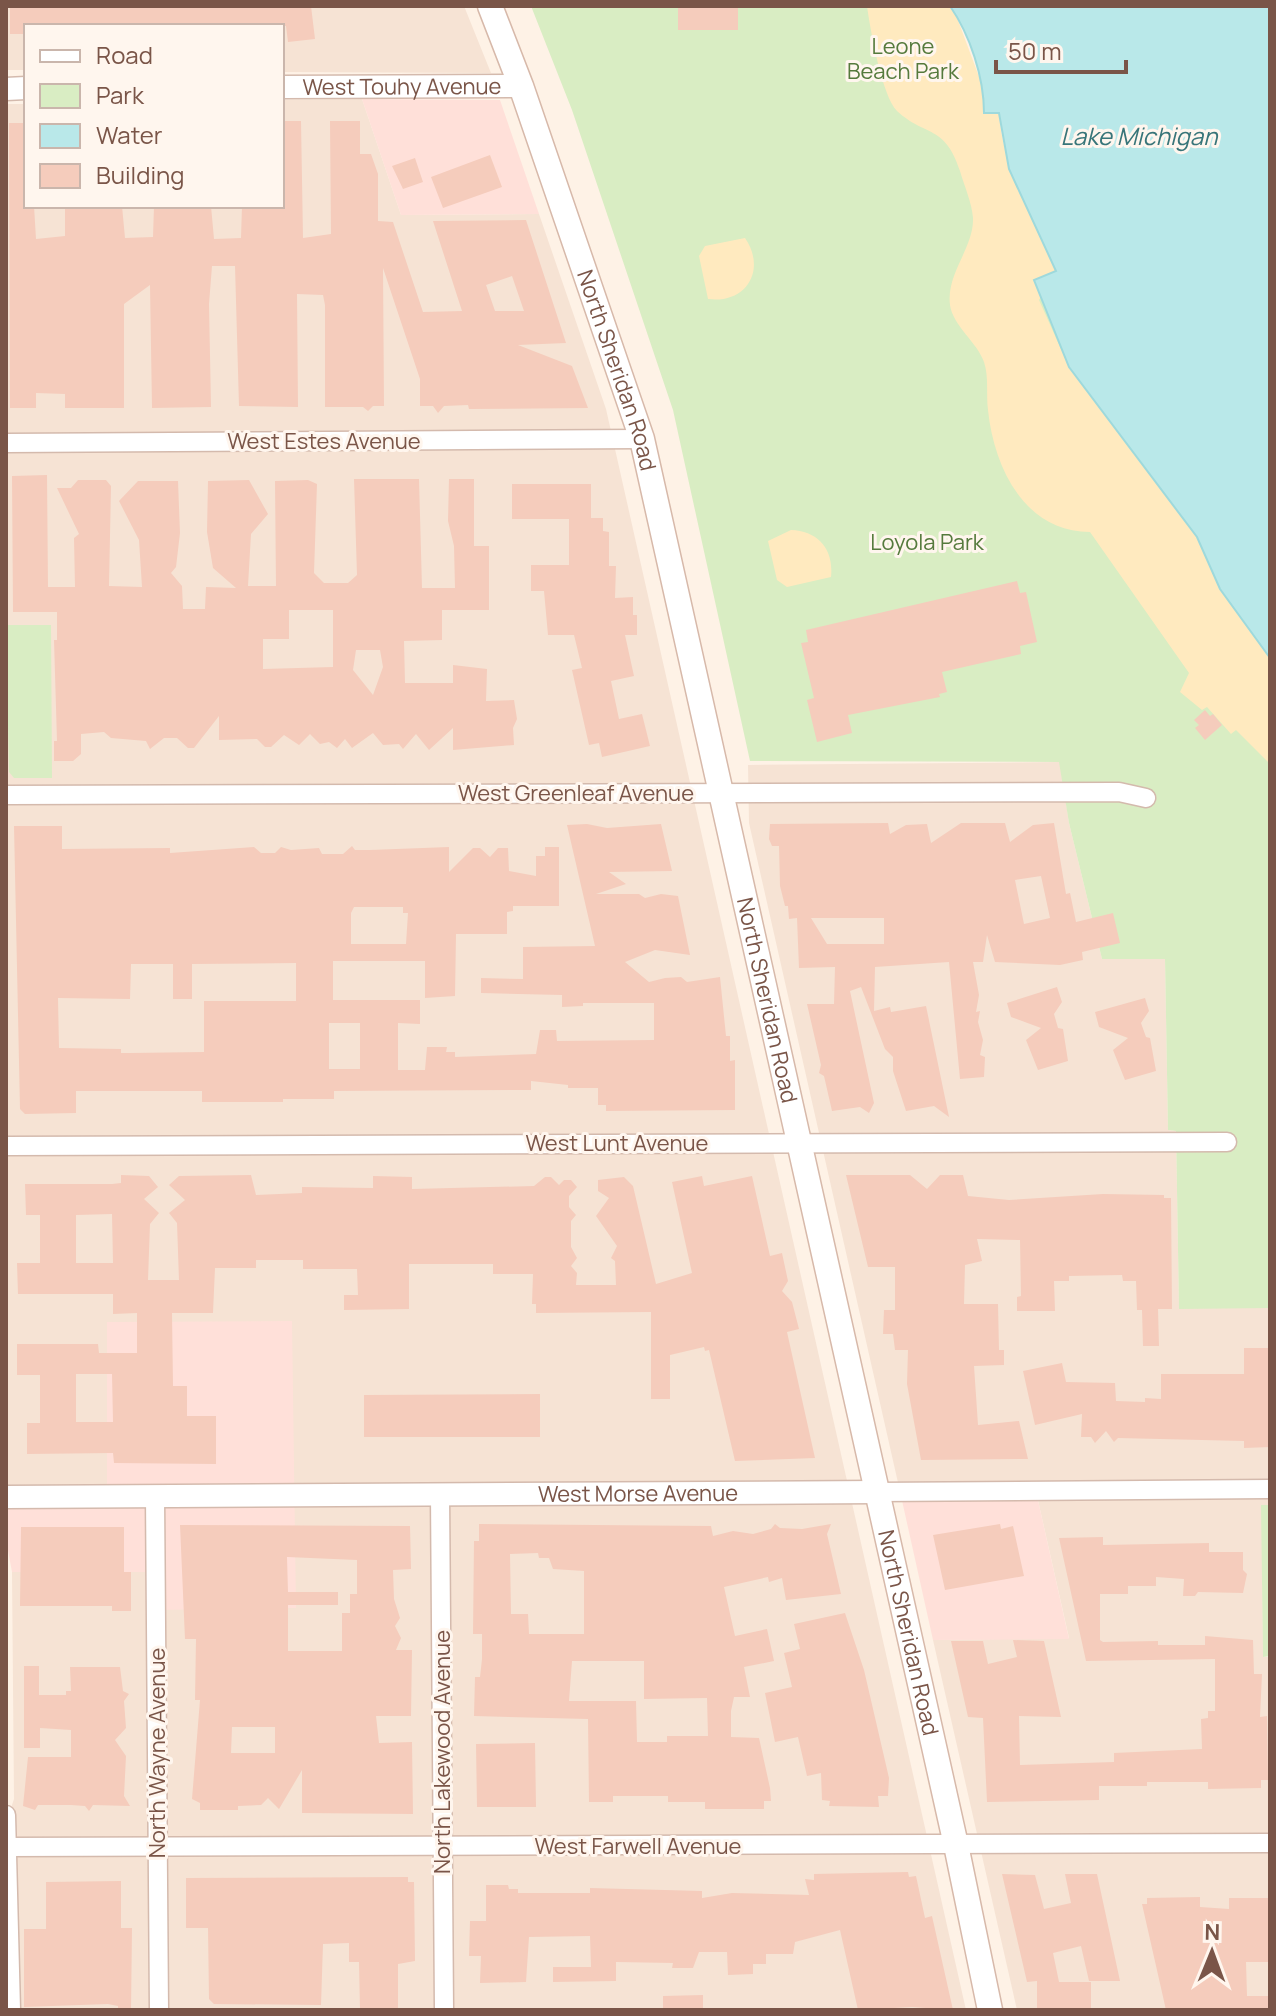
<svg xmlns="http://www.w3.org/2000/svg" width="1276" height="2016" font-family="Manrope,sans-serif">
	<rect width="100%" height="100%" fill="#fef2e6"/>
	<!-- residential -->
	<path fill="#f6e3d4" d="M6,6H464L491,73L282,72V26H26V70H6Z
		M362,99L401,215L539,214L606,409L966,2010H18L11,1808L14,1799L12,1572H153L295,1608L107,1496L8,1495L6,104H26V206H282V100Z
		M1060,762L1069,823L1102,959L1165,958L1168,1130L1176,1131L1179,1308H1270V1505H1262L1263,1657H1270V2010H1017L933,1640L1069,1638L1037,1496H901L749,823L748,765Z"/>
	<!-- commercial -->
	<path fill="#ffe0d9" d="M362,99L500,100L539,214L401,215Z
		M292,1321L296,1608L154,1610L153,1572H12L7,1545L8,1495L107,1496V1322Z
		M901,1496H1037L1069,1639L933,1640Z"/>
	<!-- green -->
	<path fill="#d9edc3" d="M531,6H949L1102,408L1148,469L1270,658V1308L1179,1309L1176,1131L1168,1130L1165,959H1102L1069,823L1059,762L750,761L673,410L572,110Z
		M6,625H51L52,778H14L9,772Z
		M1261,1505H1270V1656L1263,1657Z"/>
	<!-- sand -->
	<path fill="#ffeabf" d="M867,6H949L956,15L981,82L984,112L999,113C1003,171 1034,219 1056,271L1039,300L1069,367L1197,537L1220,589L1270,658V764L1236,730L1231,734L1207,707L1202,710L1180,692L1189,673L1090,532C1025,532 994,468 988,410C986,394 989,377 984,362C977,342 953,326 950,305C946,273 974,248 973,218C972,203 964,185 960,171C945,124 925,137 897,111C882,96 870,28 867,6Z
		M745,238C767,270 746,304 708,299L699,256L705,246Z
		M791,530C818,531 834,549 831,577L787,587L777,580L768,541Z"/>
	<!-- water -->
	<path fill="#b9e8e9" stroke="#9ed9dc" stroke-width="2" d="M950,6H1270V658L1220,589L1197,537L1069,367L1034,280L1056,271L1009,169L999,113H984C984,77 970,35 950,6Z"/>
	<!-- building -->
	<path fill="#f5ccbc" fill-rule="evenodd" d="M10,6H311L315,39L288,42L286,26H26V34H10Z
		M678,6H738V30H678Z
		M282,121H301L303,238L331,234L330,121H360V154H371L378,174V221L393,222L423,312L462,311L433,221L526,220L566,343L518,345L572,366L588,408L469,409L468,405L444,406L438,413L433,406H420V379L383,268L384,406H373L368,411L363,407H325V305L323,295L297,294L298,407L239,406L235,266H212L209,304L211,407L152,408L150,285L124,304V408H65V394L36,393V408H10L9,123H26V206H34L36,239L65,236V206H122L125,238L153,237L154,206H211L214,239L241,238L242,206H282ZM512,276L524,311H495L486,285Z
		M490,155L502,187L443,208L431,177Z
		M415,158L423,182L403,189L392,166Z
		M47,475L48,587H75L74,538L79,534L57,488H71L78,480H106L111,486L109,586L142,587L139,540L119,501L138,481H178L180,533L176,567L171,573L182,586L183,609H205L206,587L236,588L213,568L207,532L208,481L249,480L268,514L251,534L248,586H276L275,481L308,480L317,484L314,573L324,583H348L357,575L354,479H419L422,588H455L454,546L448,521L449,479H474V546H489V610H442V640L404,641L405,683H453V665L487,669L486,701L514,700L517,719L513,728L514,745L453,750V728L429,750L416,734L403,749L399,744L383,745L373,733L352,748L345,739L337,748L329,742L320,744L310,734L299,745L284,735L271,747H265L257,739L219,740V716L194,748H188L177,738H164L150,749L146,741L111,738L104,732L81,734V754L73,761H54V741H57L54,640H57V612H13L12,476ZM289,610H333V667L263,669V639H289ZM356,650H380L383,667L373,695L353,670Z
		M512,484H591V518H603V531L609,532V566H616L615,598L633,597V615H637V635H625L634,676L611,681L619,719L642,714L650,746L602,757L599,743L589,745L572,670L582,668L574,635H548L544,591H531V565H569V519H512Z
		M1017,581L1020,593L1026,592L1037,642L1020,646L1021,654L942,672L947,692L939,694L940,697L848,715L852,733L817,742L807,700L814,698L801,643L808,642L806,630Z
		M1205,710L1210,716L1213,714L1222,725L1205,740L1195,728L1199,725L1194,720Z
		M888,823L890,834L906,825L927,824L931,843L961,823H1005L1010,842L1033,825L1054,823L1066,894L1070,893L1076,922L1113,913L1120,943L1082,952L1083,960L1060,965L995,962L987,935L983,962H973L979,995L976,1012L980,1011L978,1022L983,1040L980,1055L985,1057L984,1077L960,1079L949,962L875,967L874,1011L890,1007L891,1012L926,1006L949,1117L934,1106L906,1111L893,1071V1057L885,1049L861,987L850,991L874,1103L869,1113L860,1107L832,1111L824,1076L819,1073L821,1065L807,1004H834L835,967L799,968L797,918L789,919L788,906H785L780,886L779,846H772L769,839L770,824ZM1041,876L1050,918L1024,924L1015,880ZM811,918H884V944H827Z
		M587,824L607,828L661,824L672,871L609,872L626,884L596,894H639L645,898L661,894L678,896L690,955L655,950L625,962L649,982L665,978L681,977L687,982L720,977L726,1036H730V1061L735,1060V1110L606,1111V1105H598V1088H568V1085L531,1081V1090L334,1091V1099H283V1102H202V1091H76V1113L25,1114L20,1109L14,826H62V849L170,848V853L254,847L261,853H275L281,847L291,850L319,848L322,854H343L352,846L355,850H370L449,847V872L473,848H480L490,857L498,848H508L509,871L536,876V856H545V847H559V906H513V911L507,912V934H456L455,996L425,998V961H333V1000H420V1024L398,1023V1070H425L427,1047H447L446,1052H455V1057L536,1054L540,1030H556L557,1041L654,1040V1003H583V1006L562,1007V995L481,993V978L523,979V947L595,946L567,825ZM354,907H403V913H408L406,944H351V913ZM296,963V1001H204V1052L130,1053H121V1049L59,1048L58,998L130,999L131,964H173V999H192V964ZM329,1023H360V1069H329Z
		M1057,987L1062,1002L1054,1014L1058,1028L1063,1029L1068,1061L1038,1070L1026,1040L1041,1028L1011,1017L1007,1003Z
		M1145,998L1149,1011L1141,1023L1146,1037L1150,1038L1156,1071L1125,1080L1113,1050L1128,1038L1099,1027L1095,1012Z
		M121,1175L149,1176L158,1187L144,1199L159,1213L150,1224L148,1280H179L177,1223L169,1213L185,1200L169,1185L179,1176L251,1175L256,1195L302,1193V1187L373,1188V1176L412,1177V1189L534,1186L545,1177H551L559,1185L564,1180H571L577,1187L569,1196V1207L576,1215L571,1221V1247L577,1258L571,1266L577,1273L576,1285H616L615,1261L611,1258L617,1246L596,1216L609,1198L598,1191V1180L624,1177L633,1186L656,1284L692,1273L672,1182L702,1176L704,1186L752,1176L770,1256L782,1253L788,1281L782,1291L792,1302L799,1329L787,1332L815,1458L735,1461L709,1350L705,1351L704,1347L670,1355V1399H651V1312L536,1313V1304H532L533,1274H493V1264H409V1309L344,1310V1295H358L357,1269H303V1260H256V1268H215L213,1313H172L173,1386H187V1416H216V1464L114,1463L113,1453L27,1454V1423H40V1375H17V1344H98L99,1353H137V1313L113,1314V1294H18L17,1263H40V1215H26L25,1184H112L121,1183ZM112,1214L113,1263H76V1215ZM76,1374H112L113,1422H76Z
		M846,1175H910L927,1189L940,1175H963L968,1196L1009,1200L1103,1194L1164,1195V1198H1171L1172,1309H1158L1159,1346H1143L1142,1310H1137L1136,1281H1123L1122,1275L1069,1276V1281H1054L1055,1311H1017V1297L1021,1296L1020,1240L977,1239L982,1261L965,1265L964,1304H998L999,1350H1004V1365L974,1366L978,1425L1019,1421L1028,1459L921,1460L907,1384L908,1350H895L893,1334H883L884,1310H895V1267H868Z
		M1244,1348H1270V1447L1244,1448V1441L1118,1438L1114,1442L1106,1431L1095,1443L1091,1437H1081L1082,1414L1035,1425L1023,1371L1062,1363L1066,1382L1115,1383L1116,1401L1145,1402V1398L1161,1399V1374H1244Z
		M540,1394V1437H364V1395Z
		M479,1524L711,1526L713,1536L733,1531L753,1534L771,1529L775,1524L780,1528L802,1529L831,1524L827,1534L841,1594L786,1600L782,1578L769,1582L768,1577L724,1587L735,1636L767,1629L774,1661L744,1667L750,1697H734L731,1711V1737L759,1738L770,1788L771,1801H764V1809H705V1802H668V1796H613V1802H589L588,1719L474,1716L475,1677H480L482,1659V1634H473L474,1541H479ZM538,1553L539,1558H549L553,1569L584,1571V1634H529L528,1614H511L510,1554ZM572,1661H644V1699L707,1698L708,1736H667V1742H637L636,1701H569Z
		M1000,1524L1001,1529L1013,1526L1024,1576L945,1590L933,1535Z
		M180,1525L410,1526L411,1569L393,1570L394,1599L400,1618L395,1626L401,1638L396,1650H412L411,1716H376L379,1743L412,1742L413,1814L302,1813V1770L279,1809L268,1798L261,1805L238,1806V1810H200V1803L192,1799L200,1700H195L196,1639H185ZM287,1557L357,1560V1594H350V1613H342V1651H288V1605H338V1592H288ZM232,1727H275V1753H231Z
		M21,1527H124V1572H131V1611H112V1606H20Z
		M1103,1537V1545L1209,1543V1552H1243V1570L1247,1574L1243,1593L1198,1592L1195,1596H1183L1184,1579L1156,1577V1586H1128V1594H1100V1640L1103,1642L1158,1641V1645H1205V1636L1253,1640L1254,1674H1262L1260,1717L1267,1716L1268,1780H1261V1788L1208,1789V1782H1147V1786H1099V1800L987,1802L983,1718L968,1717L951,1641H983L988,1664L1017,1657L1013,1640L1044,1641L1061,1717L1019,1716L1020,1765L1114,1762V1753L1202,1749L1201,1719L1208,1718V1711H1215V1659L1086,1661L1059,1538Z
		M845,1613L864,1670L889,1778L888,1796H878L879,1807L829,1806L830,1801L822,1800L821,1773L807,1776L798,1737L775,1742L765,1693L792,1687L784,1653L800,1649L794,1624Z
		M24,1666H39V1695H66V1691H71L70,1667H120L123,1691L129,1694L124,1701L126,1728L115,1740L126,1756L124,1796L130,1806L93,1805L89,1811L85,1806L71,1805H38L35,1810L23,1806L28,1757H71V1730L40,1728V1748H24Z
		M535,1743L536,1807H477L476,1744Z
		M908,1872L909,1877L916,1876L925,1918L932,1916L953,2010L912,2007L858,2010L840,1930L795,1942L793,1954H766V1964H753V1974L728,1975L727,1952H699L693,1968H672L673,1963L616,1962V1981L553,1982V1967H591L590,1936L529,1937L526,1982L480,1983L481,1956H469L470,1921H486V1885H508L509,1889H518V1893H590V1888L702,1891V1898L732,1893L809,1895L805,1879L814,1880V1874Z
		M1002,1874L1035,1875L1044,1909L1071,1903L1065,1874H1097L1120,1981H1089L1081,1946L1053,1953L1059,1982H1091V2010H1037V1981L1027,1982Z
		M408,1877V1882H414L415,1961L398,1964V2010H360L359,1962H349V1943L323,1944L321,2005L214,2004L209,1999L208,1928H186V1878Z
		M121,1881V1928H132L131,2010H118V2006L108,2004L24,2007V1929H46V1882Z
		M1200,1897V1907L1229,1909V1898H1270V1962H1246L1247,1996H1270V2010H1166L1142,1904H1147V1898Z
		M703,1995V2010H663V1996Z"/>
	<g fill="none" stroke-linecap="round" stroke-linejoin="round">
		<defs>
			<path id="minor" d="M6,443L642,439
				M6,795L1119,792L1146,798
				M6,1146L1227,1142
				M877,1492L1270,1489
				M440,1494L444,2010
				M155,1496L159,2010
				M6,1815L11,2010
				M6,1847L1270,1843"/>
			<g id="tertiary">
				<path id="s1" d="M282,87L521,86"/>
				<path d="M6,89L26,88"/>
				<path id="s2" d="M6,1497L877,1492"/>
			</g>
			<g id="secondary">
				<path id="s3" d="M490,6L521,86L642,439L956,1845L990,2010"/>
			</g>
		</defs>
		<!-- minor casing -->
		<use href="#minor" stroke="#d4baad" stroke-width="21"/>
		<!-- tertiary casing -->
		<use href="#tertiary" stroke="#d4baad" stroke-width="25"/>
		<!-- secondary casing -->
		<use href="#secondary" stroke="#d7b9aa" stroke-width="27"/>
		<!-- minor -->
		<use href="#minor" stroke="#fff" stroke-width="18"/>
		<!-- tertiary -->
		<use href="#tertiary" stroke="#fff" stroke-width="22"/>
		<!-- secondary -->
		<use href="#secondary" stroke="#fff" stroke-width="24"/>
	</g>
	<g text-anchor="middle" stroke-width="6" stroke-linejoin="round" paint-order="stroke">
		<!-- park labels -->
		<g font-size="22" fill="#557a3c" stroke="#fff6ee">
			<text x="903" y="54">Leone<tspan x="903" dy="25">Beach Park</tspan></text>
			<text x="927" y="550">Loyola Park</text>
		</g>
		<!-- street labels -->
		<g font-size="22" fill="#7a5548" stroke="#fff6ee">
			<text dy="8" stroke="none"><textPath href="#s1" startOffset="120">West Touhy Avenue</textPath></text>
			<text dy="8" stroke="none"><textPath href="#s3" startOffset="386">North Sheridan Road</textPath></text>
			<text x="324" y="449">West Estes Avenue</text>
			<text x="576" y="801">West Greenleaf Avenue</text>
			<text dy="8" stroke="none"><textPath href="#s3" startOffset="1034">North Sheridan Road</textPath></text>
			<text x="617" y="1151">West Lunt Avenue</text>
			<text dy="8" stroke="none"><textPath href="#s2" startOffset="632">West Morse Avenue</textPath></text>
			<text dy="8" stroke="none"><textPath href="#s3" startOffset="1682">North Sheridan Road</textPath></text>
			<text transform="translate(442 1752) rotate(-90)" y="8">North Lakewood Avenue</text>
			<text transform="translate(157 1753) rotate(-90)" y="8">North Wayne Avenue</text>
			<text x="638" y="1854">West Farwell Avenue</text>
		</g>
		<!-- water labels -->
		<g font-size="24" font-style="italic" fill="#387579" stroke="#fff6ee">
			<text x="1139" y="145">Lake Michigan</text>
		</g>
	</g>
	<!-- border -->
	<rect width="1276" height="2016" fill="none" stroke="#7a5548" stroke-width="16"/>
	<!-- legend -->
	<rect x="24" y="24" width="260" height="184" fill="#fff6ee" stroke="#cab6ac" stroke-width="2"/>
	<rect x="40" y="50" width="40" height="12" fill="#ffffff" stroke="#cab6ac" stroke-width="2"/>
	<text x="96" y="64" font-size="24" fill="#7a5548">Road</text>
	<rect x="40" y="84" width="40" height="24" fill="#d9edc3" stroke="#cab6ac" stroke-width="2"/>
	<text x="96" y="104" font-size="24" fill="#7a5548">Park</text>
	<rect x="40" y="124" width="40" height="24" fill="#b9e8e9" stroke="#cab6ac" stroke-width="2"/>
	<text x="96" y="144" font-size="24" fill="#7a5548">Water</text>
	<rect x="40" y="164" width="40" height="24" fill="#f5ccbc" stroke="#cab6ac" stroke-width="2"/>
	<text x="96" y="184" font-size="24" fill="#7a5548">Building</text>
	<!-- north arrow -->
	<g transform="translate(1212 1952) rotate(1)" stroke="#fff6ee" stroke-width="6" paint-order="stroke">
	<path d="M0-6L14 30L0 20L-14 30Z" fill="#7a5548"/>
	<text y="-12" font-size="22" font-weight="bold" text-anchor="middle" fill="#7a5548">N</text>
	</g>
	<!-- scale -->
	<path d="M996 60v12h130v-12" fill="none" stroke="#7a5548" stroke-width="4"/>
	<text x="1008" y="60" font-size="24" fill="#7a5548" stroke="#fff6ee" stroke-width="6" paint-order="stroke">50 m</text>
</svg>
